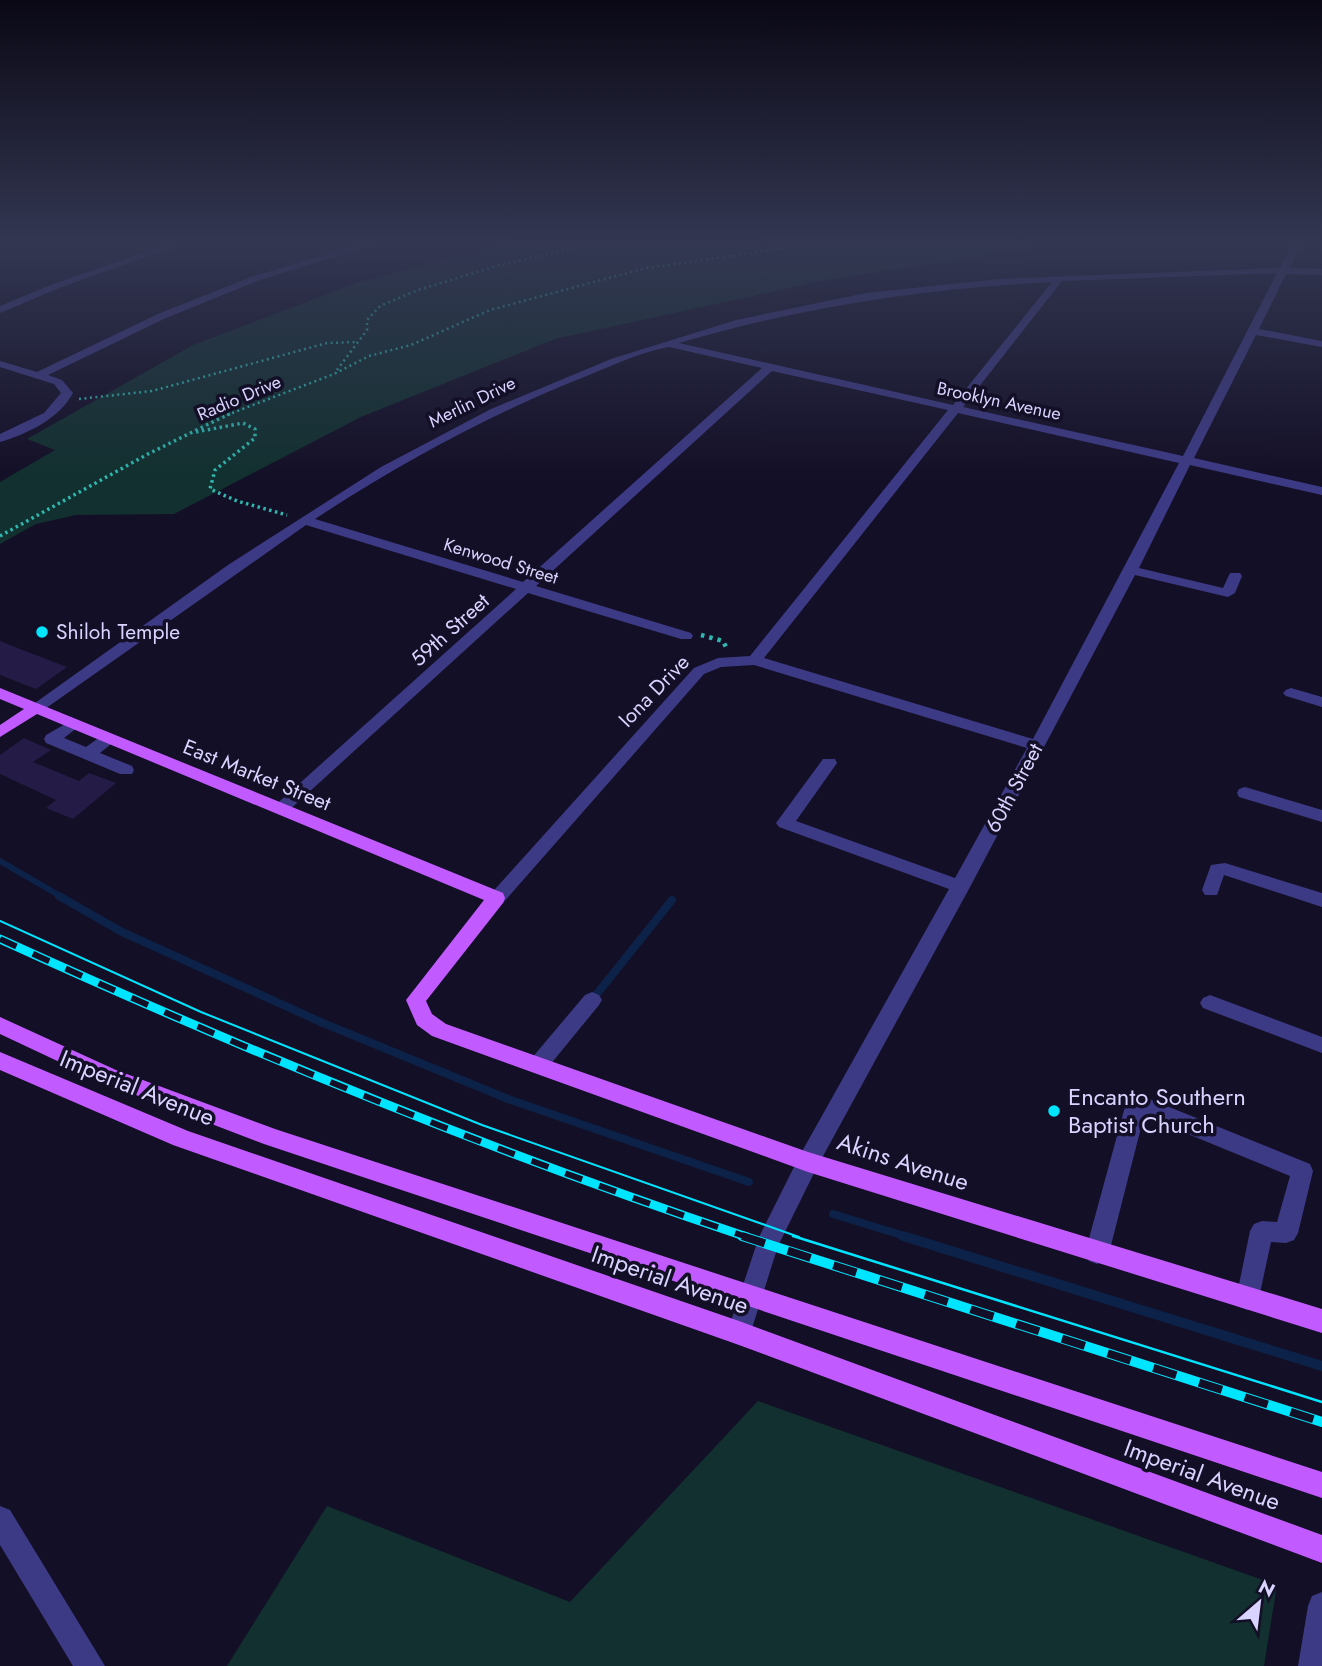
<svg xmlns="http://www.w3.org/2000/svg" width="1322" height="1666" font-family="Jost,sans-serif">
	<rect width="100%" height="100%" fill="#130f26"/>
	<!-- green -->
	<path fill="#12302f" d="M501,245H1048L821,281L555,339L361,417L174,514L76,515L36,524L0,544V482L55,450L27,439L193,345L359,282Z
		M758,1401L1277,1585L1264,1666H227L327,1506L570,1602Z"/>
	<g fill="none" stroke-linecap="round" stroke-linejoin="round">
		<!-- stream-far2 -->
		<path stroke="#0c2248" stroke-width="6" d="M0,861L62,897"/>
		<!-- stream-far1 -->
		<path stroke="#0c2248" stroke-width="8" d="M59,896L122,932L323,1023L508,1099L749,1182
			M592,1000L672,900
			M833,1214L908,1237"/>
		<!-- stream -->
		<path stroke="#0c2248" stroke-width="10" d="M903,1236L1322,1366"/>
	</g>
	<!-- building -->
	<path fill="#241b47" d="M0,641L20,649L67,667L36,689L0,675Z
		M24,738L51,750L33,762L79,781L89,773L116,783L73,819L46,808L56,800L0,774V755Z"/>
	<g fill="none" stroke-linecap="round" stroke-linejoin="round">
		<!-- path-far2 -->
		<path stroke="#2fb8b0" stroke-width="2.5" stroke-dasharray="2 3.5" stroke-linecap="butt" d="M337,370L367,330V320L380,306L418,290L500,265L588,245
			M79,399L152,391L327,343L357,342
			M227,415L334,374L369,356L411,345L490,310L642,269L803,245"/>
		<!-- path-far1 -->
		<path stroke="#2fb8b0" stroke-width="3.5" stroke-dasharray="2.5 3.5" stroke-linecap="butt" d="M196,432L243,423L255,429V438L215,470L210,489L237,501L287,515
			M0,536L148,454L231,413"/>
		<!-- path -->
		<path stroke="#2fb8b0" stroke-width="4.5" stroke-dasharray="3.5 5" stroke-linecap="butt" d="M701,635L723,641L726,647"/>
		<!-- minor -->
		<path fill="#3d3a85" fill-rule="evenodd" d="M165,245H179L59,288L0,313V306L53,284Z
			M358,245H372L257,281L166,318L48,375L62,380L73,393C59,419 27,434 0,442V434L44,413L61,393L54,384L0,367V361L37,372L158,314L251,277Z
			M1291,245H1301L1289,268L1322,269V275L1286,274L1259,329L1322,341V347L1256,335L1194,458L1322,487V495L1190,465L1139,568L1223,588L1230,573H1240L1242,576L1235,593L1228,597L1135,575L970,887L816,1169L778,1246L748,1341L739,1345L730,1341L727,1333L759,1237L800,1155L949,889L779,827L776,823L823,759H835L837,763L796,821L955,878L1027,748L754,665L721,667L704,674L503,903H489L487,898L694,668L718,658L750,656L948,410L772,371L536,586L691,633L693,636L691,639H681L528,593L286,813L280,815L271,809L516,589L306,525L42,711L36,713L28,708L228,565L381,467L491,409L611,359L736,320L866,293L999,279L1280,268ZM1277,273L1183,456L963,407L1062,281ZM1052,282L953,405L679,343C801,307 925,288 1052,282ZM669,347L762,368L523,582L315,519C402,462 492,413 589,375C614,365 643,351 669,347ZM958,413L1179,463L1033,739L764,658Z
			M1291,688L1322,697V707L1286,696L1283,693L1286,690Z
			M74,719L82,724L64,738L86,747L103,735H115L117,739L100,753L132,766L134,770L132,774H120L46,743L44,739L46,735Z
			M1245,787L1322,810V822L1239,797L1237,793L1239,789Z
			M1225,863L1322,893V907L1224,875L1217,895H1205L1202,890L1211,865Z
			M592,992L599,995L602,1000L599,1005L545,1071L538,1073L531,1071L528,1065L531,1059L585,995Z
			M1210,995L1322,1037V1053L1203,1008L1200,1003L1203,998Z
			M1137,1094L1310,1164L1313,1171L1298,1233L1294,1240L1286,1243L1271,1242L1257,1307L1248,1310L1239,1307L1236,1299L1250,1231L1254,1224L1262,1221L1277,1222L1290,1176L1144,1116L1109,1253L1105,1261L1097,1264L1089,1261L1085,1253L1126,1103L1129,1097Z
			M0,1506L10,1510L105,1666H73L0,1545Z
			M1322,1592V1666H1298L1308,1606L1312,1596Z"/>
		<!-- major -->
		<path fill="#c25bff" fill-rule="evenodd" d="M0,688L503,893L505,898L503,903L426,1001L432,1014L446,1024L808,1152L1322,1309V1333L808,1172L432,1036L417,1025L406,1000L484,900L37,714L0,737V725L24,709L0,699Z
			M0,1017L116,1070L275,1129L1322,1472V1498L264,1144L102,1082L0,1034Z
			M0,1052L188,1131L739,1321L1322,1535V1563L739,1345L173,1145L0,1070Z"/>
		<!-- tram-far1 -->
		<path stroke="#00e5ff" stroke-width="2" d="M0,921L201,1012L482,1125L799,1237"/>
		<!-- tram -->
		<path stroke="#00e5ff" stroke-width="2.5" d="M793,1236L1322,1402"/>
		<defs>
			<path id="rail-far1" d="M0,939C244,1050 492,1152 747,1237"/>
			<path id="rail" d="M742,1236L1322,1422"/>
		</defs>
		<!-- rail-far1 casing -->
		<use href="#rail-far1" stroke="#00e5ff" stroke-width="9"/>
		<!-- rail casing -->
		<use href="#rail" stroke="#00e5ff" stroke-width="10"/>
		<!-- rail-far1 -->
		<use href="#rail-far1" stroke="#130f26" stroke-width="6" stroke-dasharray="18" stroke-linecap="butt"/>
		<!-- rail -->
		<use href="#rail" stroke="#130f26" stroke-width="8" stroke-dasharray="24" stroke-linecap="butt"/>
	</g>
	<!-- sky -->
	<linearGradient id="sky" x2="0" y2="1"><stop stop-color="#0a0815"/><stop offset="0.51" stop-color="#333752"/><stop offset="1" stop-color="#333752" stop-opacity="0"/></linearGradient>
	<rect width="1322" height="478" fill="url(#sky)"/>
	<!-- markers -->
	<g fill="#00e5ff" stroke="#130f26" stroke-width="2.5">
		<circle cx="42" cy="632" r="7"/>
		<circle cx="1054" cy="1111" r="7"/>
	</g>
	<g text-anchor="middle" stroke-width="7" stroke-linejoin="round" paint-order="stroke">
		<!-- far-street labels -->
		<g font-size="18" fill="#d9d4ff" stroke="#130f26">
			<text transform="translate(239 398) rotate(-23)" y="6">Radio Drive</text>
			<text transform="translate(999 401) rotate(12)" y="6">Brooklyn Avenue</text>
			<text transform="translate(472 402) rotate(-26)" y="6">Merlin Drive</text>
			<text transform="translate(501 561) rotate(17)" y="6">Kenwood Street</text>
		</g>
		<!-- street labels -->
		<g font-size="21" fill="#d9d4ff" stroke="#130f26">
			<text transform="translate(450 630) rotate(-42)" y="7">59th Street</text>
			<text transform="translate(654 691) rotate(-46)" y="7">Iona Drive</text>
			<text transform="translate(257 775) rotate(22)" y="7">East Market Street</text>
			<text transform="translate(1014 788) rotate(-62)" y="7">60th Street</text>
		</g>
		<!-- poi labels -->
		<g font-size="21" fill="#d9d4ff" stroke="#130f26" text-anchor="start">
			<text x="56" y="639">Shiloh Temple</text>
		</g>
		<!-- near-street labels -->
		<g font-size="24" fill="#d9d4ff" stroke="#130f26">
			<text transform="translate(137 1088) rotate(22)" y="8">Imperial Avenue</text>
			<text transform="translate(903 1162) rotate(18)" y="8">Akins Avenue</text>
			<text transform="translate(670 1280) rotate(19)" y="8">Imperial Avenue</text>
			<text transform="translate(1202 1475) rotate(20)" y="8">Imperial Avenue</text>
		</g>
		<!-- near-poi labels -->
		<g font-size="24" fill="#d9d4ff" stroke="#130f26" text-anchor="start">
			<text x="1068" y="1105">Encanto Southern<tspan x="1068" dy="28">Baptist Church</tspan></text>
		</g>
	</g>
	<!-- north arrow -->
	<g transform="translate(1259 1603) rotate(28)" stroke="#130f26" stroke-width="5" paint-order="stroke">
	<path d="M0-5L12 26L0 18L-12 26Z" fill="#d9d4ff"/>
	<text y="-10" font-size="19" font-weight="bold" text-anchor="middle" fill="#d9d4ff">N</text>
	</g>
</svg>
